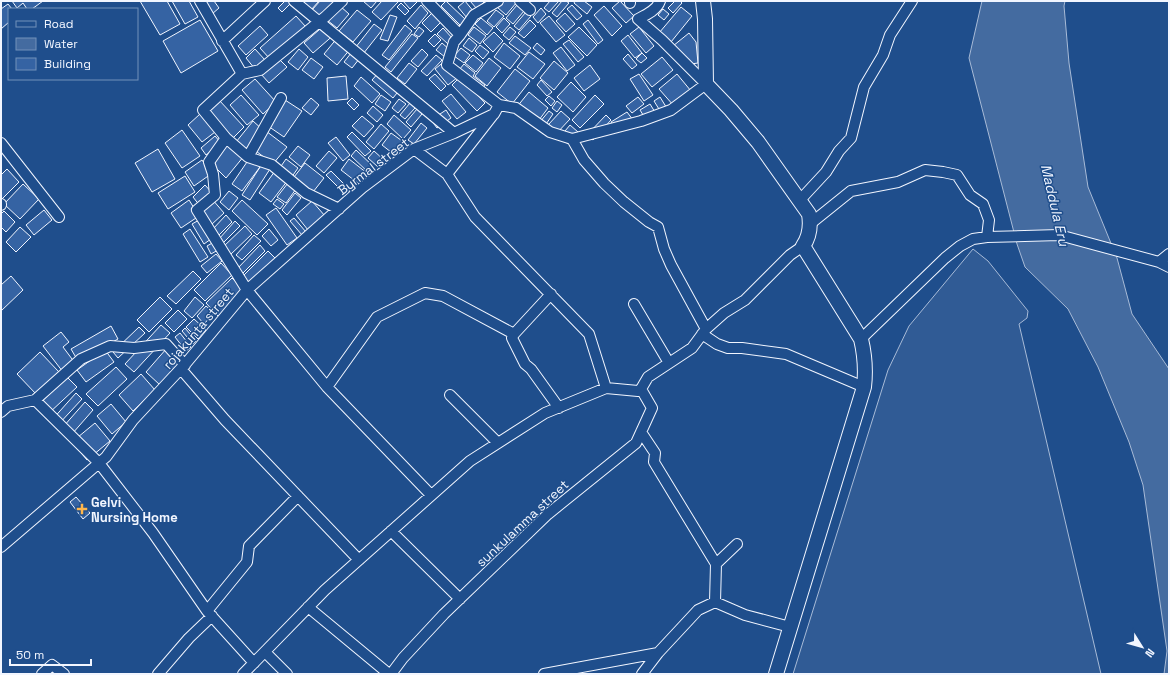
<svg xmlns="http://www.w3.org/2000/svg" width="1170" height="675" font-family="'Space Grotesk',sans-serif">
	<rect width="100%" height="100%" fill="#1f4e8c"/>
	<!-- built -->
	<path fill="#305b95" stroke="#a8bbd7" d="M973,249L988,261L1028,311L1027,318L1019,324L1101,674H793L888,370L909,326Z"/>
	<!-- water -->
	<path fill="#446ba0" stroke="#a8bbd7" d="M982,1H1065L1064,6L1069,63L1088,187L1117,258L1132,314L1169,369V674H1164L1167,651L1143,485L1129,442L1098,367L1068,309L1025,267L1017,244L969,58Z"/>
	<!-- building -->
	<path fill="#3563a3" stroke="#f2f6ff" d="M12,1H43L32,9H27L23,3L17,8Z
		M140,1H167L180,24L160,35Z
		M172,1H189L198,17L185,24Z
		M203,1H214L219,8L212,14Z
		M285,1H293L282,12L278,8Z
		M300,1H319L311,10Z
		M320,1H337L322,18L312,10Z
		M363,1H377L371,8Z
		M382,1H399L381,20L372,12Z
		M403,1H418L410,9Z
		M446,1L466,20L460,25L441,6Z
		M465,1L474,12L467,18L458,7Z
		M470,1H484V2L477,9Z
		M503,1H517V2L506,15L497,7Z
		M550,1H559L549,12L544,8Z
		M562,1H566L569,3L557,17L552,13Z
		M575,1H584L592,7L587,14L574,3Z
		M620,1L634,16L626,23L612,8Z
		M675,1H680L682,3L673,13L668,8Z
		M401,3L409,11L405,15L397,7Z
		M8,4L12,9H9V22L1,29V9Z
		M421,5L428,13L415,29L407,21Z
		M517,5L524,11L513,24L506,18Z
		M572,5L582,16L577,20L567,9Z
		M340,6L349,14L337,28L327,20Z
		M604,6L622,26L612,36L594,15Z
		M681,7L692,16L671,42L659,33Z
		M541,8L546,14L538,23L533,17Z
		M663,9L669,14L664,20L658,15Z
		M357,10L371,21L353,42L339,31Z
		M496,10L504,16L494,27L487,21Z
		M526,12L531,16L519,30L514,26Z
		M432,13L441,22L431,32L422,23Z
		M565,13L575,24L566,32L556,21Z
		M390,15L397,17L388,41L380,39Z
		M296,16L306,27L270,59L260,48Z
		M549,16L565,35L556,42L540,23Z
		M481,18L493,28L487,35L475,24Z
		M504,18L510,24L502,33L496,27Z
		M200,20L218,51L181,73L163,41Z
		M530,20L536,26L524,38L518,33Z
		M588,20L603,40L598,44L583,24Z
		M327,23L336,33L313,53L304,43Z
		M374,24L382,30L352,68L344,62Z
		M405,25L412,31L389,60L382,55Z
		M260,26L268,35L246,55L238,46Z
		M419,27L424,31L419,37L414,34Z
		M474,27L486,36L480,44L468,35Z
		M510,27L516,32L509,40L503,35Z
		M579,27L597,45L587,56L568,37Z
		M639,27L654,46L646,53L630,34Z
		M443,28L453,39L448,44L437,34Z
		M494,32L503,41L493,52L483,42Z
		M689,33L696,42L698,63L691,64L673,46Z
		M412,34L418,38L391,72L385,67Z
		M435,34L441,40L434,47L428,41Z
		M628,35L642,53L635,58L621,41Z
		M515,36L531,48L525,55L509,43Z
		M338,37L351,48L337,65L324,54Z
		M469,38L477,45L472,52L463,46Z
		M569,40L584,57L578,62L563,44Z
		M442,43L450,50L445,57L436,50Z
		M504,43L520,56L510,69L494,57Z
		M537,43L545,50L541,55L533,48Z
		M480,45L489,52L483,59L475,51Z
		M561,47L575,65L567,71L553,53Z
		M461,48L470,55L464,63L454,56Z
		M255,49L265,60L255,69L246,58Z
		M299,49L308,57L298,70L288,62Z
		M422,49L428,55L418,67L411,61Z
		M529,52L545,64L533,79L517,67Z
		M642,53L647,58L641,63L636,59Z
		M628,54L637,65L632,69L623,59Z
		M436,55L442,60L427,76L421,71Z
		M473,55L483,63L476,72L465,63Z
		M277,57L287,67L269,83L260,73Z
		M662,57L673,70L652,87L641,74Z
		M311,58L323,67L314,79L302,70Z
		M489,58L501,68L487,86L475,76Z
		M445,61L458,77L448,85L435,69Z
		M554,61L568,73L554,90L540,78Z
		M409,63L417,69L405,84L397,78Z
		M464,64L475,73L473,76L485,85L483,88L459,70Z
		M590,65L600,79L584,91L574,78Z
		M515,69L530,81L512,104L497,92Z
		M380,71L401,88L393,98L372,80Z
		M435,74L446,86L441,91L429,79Z
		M639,74L653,95L644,101L630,79Z
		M677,74L691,91L674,106L659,89Z
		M346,76L348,99L328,101L327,78Z
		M361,77L380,94L372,103L354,86Z
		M460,77L485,103L477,111L452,85Z
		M255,79L276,102L263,114L242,90Z
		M541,80L552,92L547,96L537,85Z
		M571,82L586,97L573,112L557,97Z
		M529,92L548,108L536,124L516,108Z
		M451,94L466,112L457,119L442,101Z
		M241,95L259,115L247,125L230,105Z
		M381,95L391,102L385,111L375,104Z
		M595,95L604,104L580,128L572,120Z
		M549,96L555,101L551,106L545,100Z
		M638,97L644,104L632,113L626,106Z
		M660,97L668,110L662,114L654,101Z
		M311,98L319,105L311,115L302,108Z
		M352,98L359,105L354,110L347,103Z
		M399,99L406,104L398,113L392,108Z
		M219,100L244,127L232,139L206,111Z
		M285,100L302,111L284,137L268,126Z
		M557,101L562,105L557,112L552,108Z
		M410,103L415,108L405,119L400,115Z
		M650,104L658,117L648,123L640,110Z
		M373,106L383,115L377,122L367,113Z
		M417,109L422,114L411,127L406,122Z
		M446,110L451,118L437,128L431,120Z
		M549,111L553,114L544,127L539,123Z
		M561,111L570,119L556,134L548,125Z
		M627,112L633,120L617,131L611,122Z
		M200,114L215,132L202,142L188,125Z
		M394,115L411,130L403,139L387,124Z
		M606,115L611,120L593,140L587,135Z
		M362,116L374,126L364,137L352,126Z
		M253,121L263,130L247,150L236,142Z
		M421,123L427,128L414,144L408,140Z
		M381,124L389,131L374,149L366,142Z
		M570,125L578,132L568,144L560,137Z
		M182,130L200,156L182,168L165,143Z
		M266,131L287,147L273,164L252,148Z
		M352,132L371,151L365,156L347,137Z
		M391,133L405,143L396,156L382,145Z
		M215,136L221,143L206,155L201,148Z
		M336,137L350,155L343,161L328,143Z
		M228,142L244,156L226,178L212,164Z
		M298,146L310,155L301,167L289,157Z
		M158,149L175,179L152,192L135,163Z
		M356,150L375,168L370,174L351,156Z
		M329,151L337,158L324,173L316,166Z
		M374,151L384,160L378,167L368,158Z
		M249,159L260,167L242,191L232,184Z
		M286,159L298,168L291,178L279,169Z
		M349,159L367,173L359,184L341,170Z
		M202,160L211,174L194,186L185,172Z
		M305,163L324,178L313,192L294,177Z
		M262,164L270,169L250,200L242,195Z
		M7,169L19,182L1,200V175Z
		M275,171L288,180L271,202L259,193Z
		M331,171L350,190L345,194L326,175Z
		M185,176L195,192L168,209L158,193Z
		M288,183L296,189L286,203L277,197Z
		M23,184L39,199L20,219L4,204Z
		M205,185L213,194L200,206L193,197Z
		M229,191L238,198L229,210L220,202Z
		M295,193L301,198L287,215L282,210Z
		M212,199L224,213L211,225L199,212Z
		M277,199L284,204L280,209L273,204Z
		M189,200L199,216L181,228L171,213Z
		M242,200L268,224L257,235L232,211Z
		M312,201L325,216L308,230L296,215Z
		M276,208L297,238L287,245L266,215Z
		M44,210L52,220L34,235L26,225Z
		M4,211L15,222L6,232L1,227V214Z
		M226,215L232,222L218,236L212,230Z
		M294,218L306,232L302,235L290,221Z
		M199,220L211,239L204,244L192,224Z
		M235,221L240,226L223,243L219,239Z
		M245,226L252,234L230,255L223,247Z
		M20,227L31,237L16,252L6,242Z
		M190,229L208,257L200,262L183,234Z
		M269,229L278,240L271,246L262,236Z
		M254,235L261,241L242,260L236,255Z
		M214,242L218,250L211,254L207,246Z
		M260,245L265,251L242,274L237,269Z
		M268,251L276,259L249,285L242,277Z
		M216,254L222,261L207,273L201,266Z
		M221,263L232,275L205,301L194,290Z
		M193,271L201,279L176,304L167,296Z
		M11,276L23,290L1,311V285Z
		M232,278L244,290L218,316L206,303Z
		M160,297L172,309L149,332L137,320Z
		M195,297L204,305L192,318L184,311Z
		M206,306L214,313L204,324L197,316Z
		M178,310L187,319L174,332L165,323Z
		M194,319L206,330L198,339L186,327Z
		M161,325L170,333L134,372L125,364Z
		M111,326L118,339L78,361L71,349Z
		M139,327L145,333L118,358L113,352Z
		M185,328L196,341L193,344L182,331Z
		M61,332L69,342L63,347L75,363L63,372L43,346Z
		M180,333L191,347L186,351L175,337Z
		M167,348L181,360L160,385L146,372Z
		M105,350L114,362L86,382L77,370Z
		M40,352L59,372L36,394L17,374Z
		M116,367L127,379L98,406L86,394Z
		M141,374L155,390L133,411L119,395Z
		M67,377L77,387L48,414L39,404Z
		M76,393L82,399L57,426L51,421Z
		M85,402L93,410L72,434L63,427Z
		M111,404L126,422L112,434L97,416Z
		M95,423L110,441L87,460L72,442Z
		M76,497L90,513L83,519L70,502Z"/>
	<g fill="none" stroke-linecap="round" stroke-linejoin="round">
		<defs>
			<path id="minor" d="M294,1L454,133
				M427,1L460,35L454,42L447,65L499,105
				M520,1L530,10
				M630,1V3
				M460,35L474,15L498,1
				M222,41L265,1
				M242,74L260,70L325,17L342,1
				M226,138L248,157L272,165L306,193L339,209
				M572,139L641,121L671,110L706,84L662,40L638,19C646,15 657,10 660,1
				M572,139L584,160L604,183L624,202L649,222L658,227L664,249L671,265L706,329
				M1,143L59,217
				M414,149L447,174L475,217L589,334L606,388
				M248,157L281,98
				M447,174L493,115
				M800,200L826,172L839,151L851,138L864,87L883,55L890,35L912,1
				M1,204V205
				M810,224L851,191L898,182L925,170L943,172L957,175L970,195L983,204L989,220L987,237
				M1159,262L1169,254
				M551,294L514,334L512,338L525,364L531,369L559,408
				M634,304L669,363
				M702,334L717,344L728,348H742L786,354L864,387
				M861,339L945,258L960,246L973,239L987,237L1059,235L1159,262L1169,267
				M181,369L225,420L359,560
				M327,387L377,317L425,293L443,296L514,334
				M450,395L498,443
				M35,400L99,463L153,533L207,611
				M1,412L8,406L35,400L81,359L110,346L134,348L166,344L185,365
				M641,432L655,453L654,462L716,564
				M431,495L327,387L247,290L362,188L414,149L454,133L494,114L499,105L516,108L550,132L572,139
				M391,531L460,599
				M1,547L106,457L133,420L187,362L247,290L197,210L215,195L213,174L209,162L226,138L203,110L242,74L200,1
				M715,602L716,564L737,544
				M308,607L389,674
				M265,652L287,674
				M254,663L207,611L247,562L249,546L298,496
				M42,674L52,665L64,674
				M158,674L189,638L212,616
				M243,674L325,590L470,461L545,413L606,388L638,391L641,389L648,377L692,348L706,329L724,313L745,300L790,255L803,246
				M391,674L403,658L444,614L548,514L636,443L652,408L641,389
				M544,674L658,653
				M642,674L658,653L698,610L715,602L745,615L790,627"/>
			<path id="secondary" d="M703,1L705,19L706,84L731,110L758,142L809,214C811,226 810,236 803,246L861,339C865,356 866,370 864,387L776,674"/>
		</defs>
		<!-- minor casing -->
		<use href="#minor" stroke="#f2f6ff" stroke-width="12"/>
		<!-- secondary casing -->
		<use href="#secondary" stroke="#f2f6ff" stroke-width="16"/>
		<!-- minor -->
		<use href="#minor" stroke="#1f4e8c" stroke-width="10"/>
		<!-- secondary -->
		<use href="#secondary" stroke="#1f4e8c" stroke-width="14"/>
	</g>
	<!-- markers -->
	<path fill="#ffb74d" stroke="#1f4e8c" stroke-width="1.5" d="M80 503h4v4h4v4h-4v4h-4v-4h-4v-4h4z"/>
	<g text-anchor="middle" stroke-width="3" stroke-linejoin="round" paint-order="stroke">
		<!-- street labels -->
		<g font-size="13" fill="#f2f6ff" stroke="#1f4e8c">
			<text transform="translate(373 166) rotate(-37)" y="5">Byrmal street</text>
			<text transform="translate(198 328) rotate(-50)" y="5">rojakunta street</text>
			<text transform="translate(522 523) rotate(-43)" y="5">sunkulamma street</text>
		</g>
		<!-- poi labels -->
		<g font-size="13" font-weight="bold" fill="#f2f6ff" stroke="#1f4e8c" text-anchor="start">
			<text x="91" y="507">Gelvi<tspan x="91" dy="15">Nursing Home</tspan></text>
		</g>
		<!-- water labels -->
		<g font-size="14" font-style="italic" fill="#f2f6ff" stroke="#1f4e8c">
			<text transform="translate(1055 205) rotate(77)" y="5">Maddula Eru</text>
		</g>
	</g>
	<!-- border -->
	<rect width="1170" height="675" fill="none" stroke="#f2f6ff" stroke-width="4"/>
	<!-- legend -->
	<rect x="8" y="8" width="130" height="72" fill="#1f4e8c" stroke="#7391ba"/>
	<rect x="16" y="21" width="20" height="6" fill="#1f4e8c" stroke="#7391ba"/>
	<text x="44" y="28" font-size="12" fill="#f2f6ff">Road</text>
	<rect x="16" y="38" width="20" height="12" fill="#446ba0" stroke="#7391ba"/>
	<text x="44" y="48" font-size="12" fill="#f2f6ff">Water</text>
	<rect x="16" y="58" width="20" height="12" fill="#3563a3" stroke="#7391ba"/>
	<text x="44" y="68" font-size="12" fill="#f2f6ff">Building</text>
	<!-- north arrow -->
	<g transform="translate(1142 647) rotate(127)" stroke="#1f4e8c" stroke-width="3" paint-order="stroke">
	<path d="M0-3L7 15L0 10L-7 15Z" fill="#f2f6ff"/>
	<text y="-6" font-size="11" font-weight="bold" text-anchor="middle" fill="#f2f6ff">N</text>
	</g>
	<!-- scale -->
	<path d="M10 659v6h81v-6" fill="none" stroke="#f2f6ff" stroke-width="2"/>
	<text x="16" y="659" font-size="12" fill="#f2f6ff" stroke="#1f4e8c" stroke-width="3" paint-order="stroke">50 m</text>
</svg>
